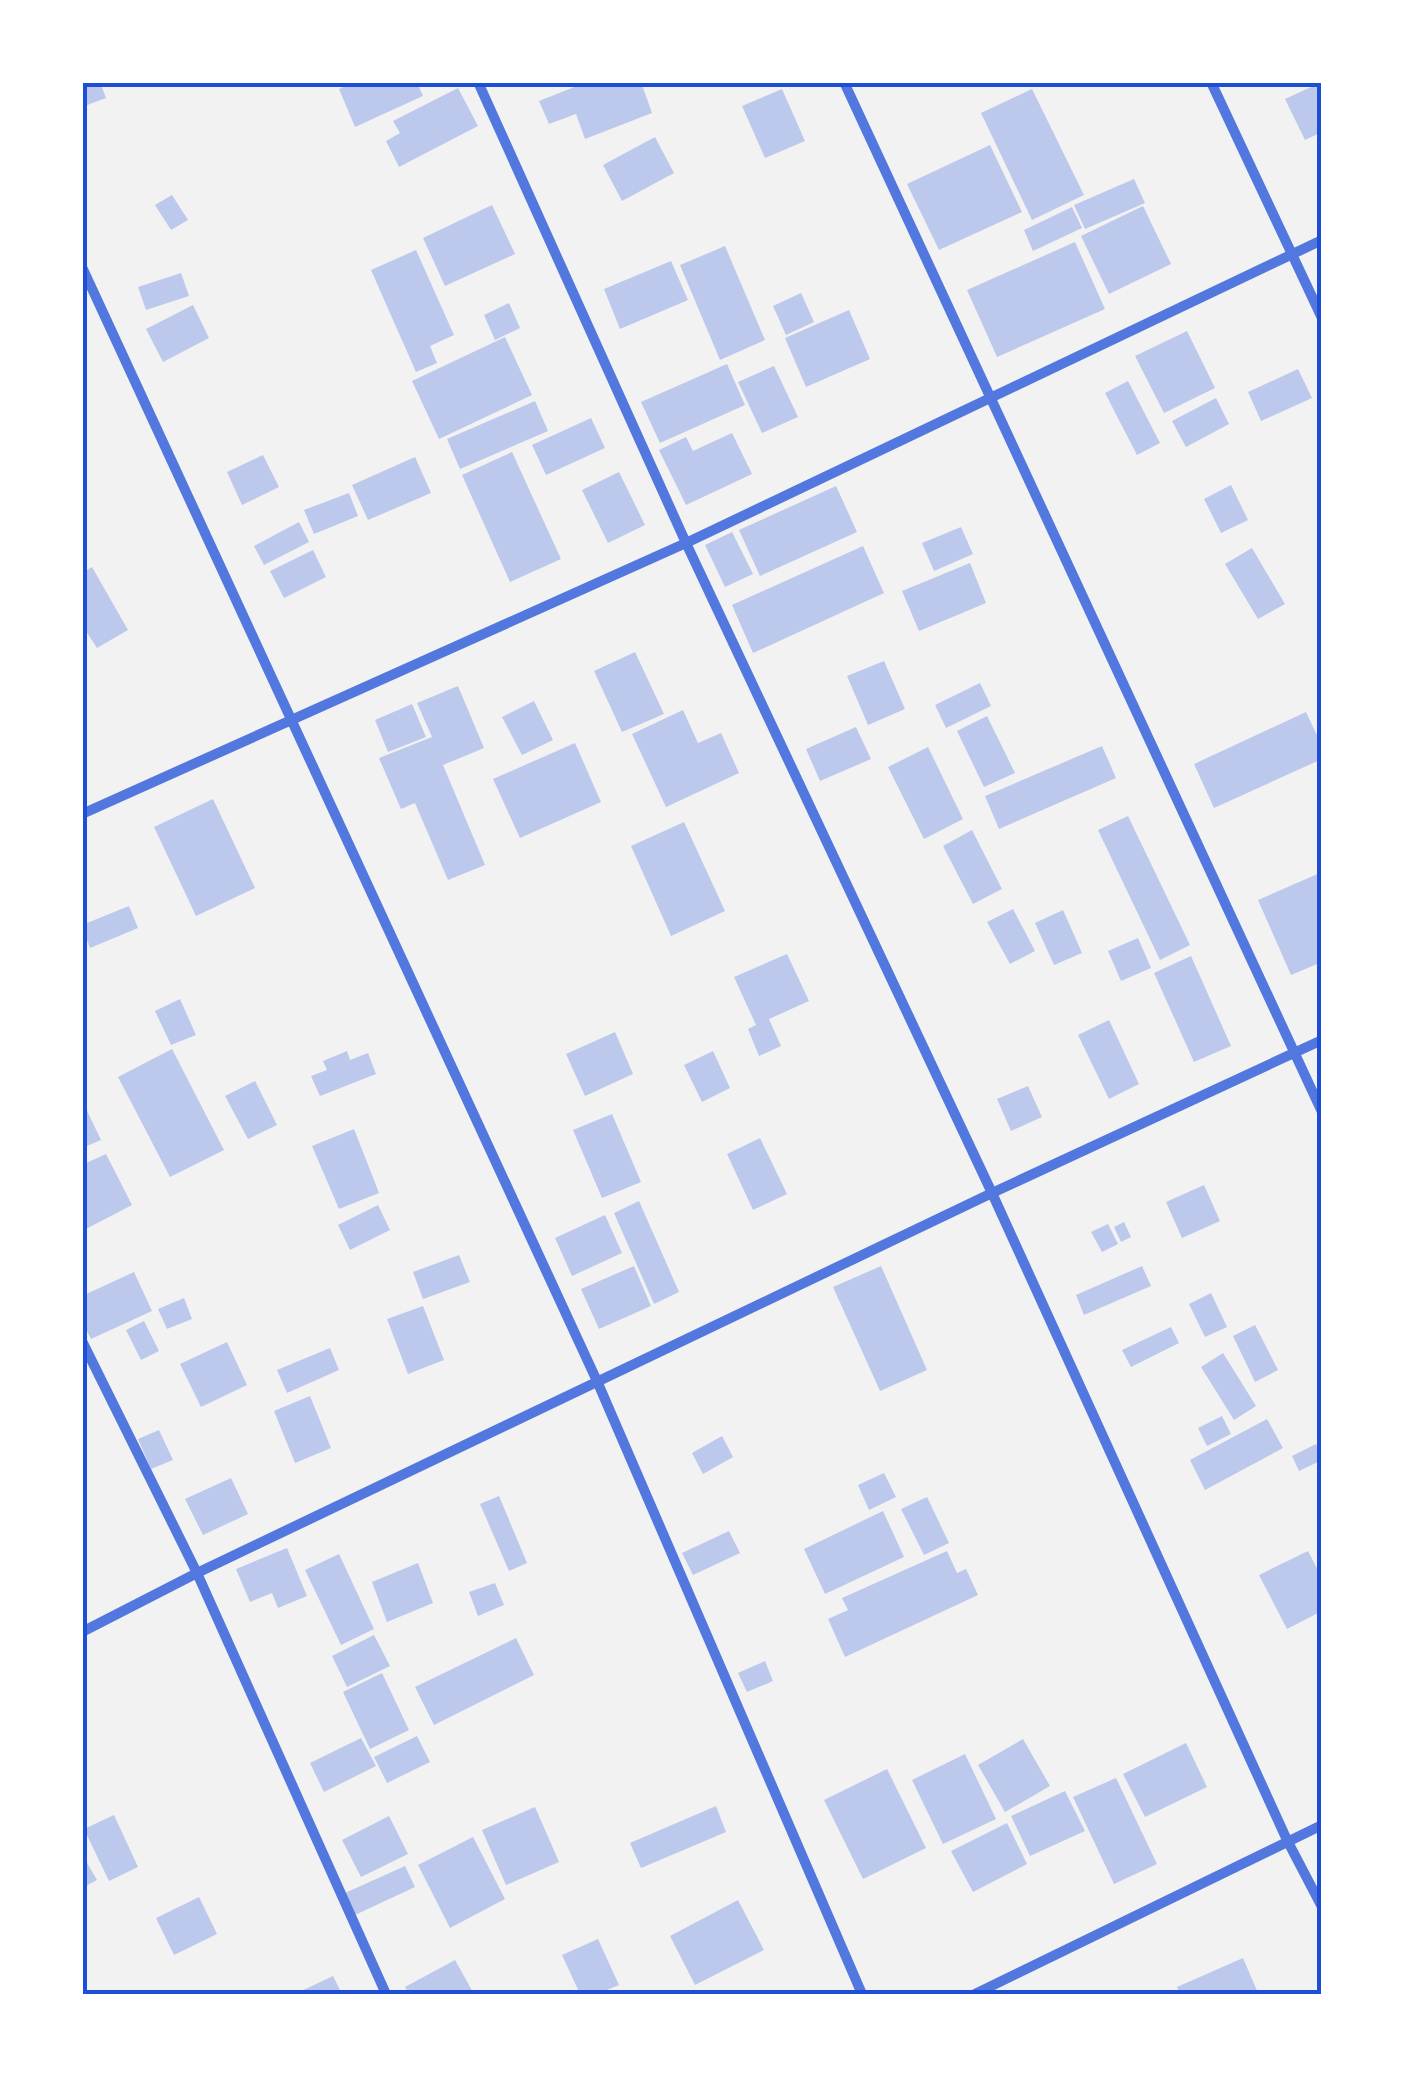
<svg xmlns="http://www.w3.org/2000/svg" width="1404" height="2077" font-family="Raleway,sans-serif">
	<rect width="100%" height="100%" fill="#f2f2f2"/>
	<!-- building -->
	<path fill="#bdc9ec" d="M82,82H100L106,98L82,107Z
		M354,82H417L423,96L355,127L339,89Z
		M587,82H641L652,113L585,139L576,114L549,124L539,101Z
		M1322,82V132L1305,140L1285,99Z
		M458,88L478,126L399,167L386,141L400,133L393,121Z
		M782,89L805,141L765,158L742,106Z
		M1032,89L1084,195L1032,220L981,113Z
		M655,137L674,173L622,201L603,165Z
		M990,145L1022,212L939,250L907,184Z
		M1134,179L1145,203L1085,229L1074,205Z
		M172,195L188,220L171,230L155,205Z
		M492,205L515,254L445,286L423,238Z
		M1143,206L1171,264L1109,294L1081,236Z
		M1072,207L1082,228L1033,251L1024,230Z
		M1075,242L1105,309L997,357L967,290Z
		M725,246L765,340L720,360L680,265Z
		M416,250L454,335L430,346L437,363L416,372L371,270Z
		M671,261L688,300L620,329L604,289Z
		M181,273L189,296L146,310L138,287Z
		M801,293L814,322L786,335L773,306Z
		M509,303L520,328L495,340L484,315Z
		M193,305L209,338L163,362L146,329Z
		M849,310L870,359L806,387L785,338Z
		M1187,331L1215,388L1164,413L1135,356Z
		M505,337L532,395L439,439L412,381Z
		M727,364L745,405L660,443L641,402Z
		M774,366L798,417L762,433L738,382Z
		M1298,369L1312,398L1261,421L1248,392Z
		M1128,381L1160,443L1137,455L1105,393Z
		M1216,398L1229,424L1186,447L1172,421Z
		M535,401L548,431L460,469L447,439Z
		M591,418L605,448L546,475L532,445Z
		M732,433L752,474L686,505L659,450L686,437L693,451Z
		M512,452L561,559L510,582L462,475Z
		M263,455L279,487L242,505L227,472Z
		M415,457L431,493L368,520L352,485Z
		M619,472L645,525L608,543L582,490Z
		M1231,485L1248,520L1221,533L1204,499Z
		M836,486L857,532L760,576L739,530Z
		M349,493L358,516L314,534L304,510Z
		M299,522L309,542L264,565L254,546Z
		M961,527L973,554L934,571L922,543Z
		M732,532L753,574L725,587L705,545Z
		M863,546L884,593L753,653L732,605Z
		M1252,548L1285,604L1258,619L1225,564Z
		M313,550L326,577L284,598L270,571Z
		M970,563L986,603L919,631L902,591Z
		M92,567L128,630L97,648L82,625V573Z
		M635,652L664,714L622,732L594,671Z
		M884,661L905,709L868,725L847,676Z
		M980,683L991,706L946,728L935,705Z
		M458,686L484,748L443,765L485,865L448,880L415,803L401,809L379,758L432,737L417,703Z
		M534,701L553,740L522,755L502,717Z
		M412,704L426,737L388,752L375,720Z
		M683,710L698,743L721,733L739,773L666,807L632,734Z
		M1306,712L1322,746V759L1214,808L1194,764Z
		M987,716L1015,773L984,787L957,731Z
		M856,727L871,759L820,781L806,749Z
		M575,743L601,802L520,838L493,779Z
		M1102,746L1116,778L999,829L985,796Z
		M928,747L963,819L924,839L888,767Z
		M213,799L255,888L196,916L154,827Z
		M1128,816L1190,945L1160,960L1098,830Z
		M684,822L725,911L671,936L631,846Z
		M972,830L1002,889L973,904L943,846Z
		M1322,872V962L1291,975L1258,900Z
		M129,906L138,928L90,948L82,925Z
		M1013,909L1035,951L1010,964L987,922Z
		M1063,910L1082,953L1054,965L1035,923Z
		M1138,938L1151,968L1121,981L1108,951Z
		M787,954L809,1001L769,1019L781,1046L759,1056L748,1029L756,1025L734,977Z
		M1191,956L1231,1046L1194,1062L1154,973Z
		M180,999L196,1035L171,1045L155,1011Z
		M1109,1020L1139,1084L1109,1099L1078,1035Z
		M615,1032L633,1074L585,1096L566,1054Z
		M172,1049L224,1150L170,1177L118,1077Z
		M347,1051L350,1060L368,1053L376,1074L320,1096L311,1076L327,1070L323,1061Z
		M713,1051L730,1088L702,1102L684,1065Z
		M255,1081L277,1125L248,1139L225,1096Z
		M1028,1086L1042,1117L1011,1131L997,1099Z
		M82,1100L101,1140L82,1148Z
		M612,1114L641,1182L602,1198L573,1130Z
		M354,1129L379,1193L339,1209L312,1146Z
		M760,1138L787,1194L753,1210L727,1154Z
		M106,1154L132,1205L82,1231V1165Z
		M1204,1185L1220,1221L1182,1238L1166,1202Z
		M639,1201L679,1292L654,1304L614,1213Z
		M378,1205L390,1230L350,1250L338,1225Z
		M605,1215L622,1253L572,1276L555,1238Z
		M1124,1222L1131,1237L1121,1242L1114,1227Z
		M1108,1224L1118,1244L1102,1252L1091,1232Z
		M459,1255L470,1282L423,1299L413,1272Z
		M634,1266L651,1306L599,1329L581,1289Z
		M881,1266L927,1370L880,1391L833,1287Z
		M1142,1266L1151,1286L1084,1315L1076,1295Z
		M134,1272L152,1311L91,1339L82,1322V1296Z
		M1211,1293L1227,1327L1205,1337L1189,1304Z
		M184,1298L192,1319L167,1329L158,1309Z
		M423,1306L444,1360L408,1374L387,1319Z
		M144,1321L159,1351L141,1360L126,1330Z
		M1255,1325L1278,1370L1255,1382L1233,1336Z
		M1171,1327L1179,1343L1131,1367L1122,1350Z
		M227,1342L247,1385L201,1407L180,1364Z
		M330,1348L339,1370L287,1393L277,1370Z
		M1223,1353L1256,1406L1234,1420L1201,1367Z
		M310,1396L331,1448L295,1463L274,1411Z
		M1222,1416L1231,1434L1207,1446L1198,1428Z
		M1267,1419L1283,1448L1205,1490L1190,1460Z
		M159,1430L173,1460L151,1469L138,1439Z
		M722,1436L733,1457L703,1474L692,1453Z
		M1316,1444L1322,1460L1299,1471L1292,1456Z
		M884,1473L896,1497L869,1510L858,1485Z
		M231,1478L248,1514L203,1535L185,1499Z
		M499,1496L527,1563L509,1571L480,1504Z
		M927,1497L949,1543L924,1555L901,1509Z
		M883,1511L904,1557L825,1594L804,1549Z
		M729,1531L740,1553L693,1575L682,1553Z
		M287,1548L307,1596L278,1608L272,1593L250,1602L236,1569Z
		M947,1551L957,1573L966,1569L978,1595L845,1657L828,1619L848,1610L842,1598Z
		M1308,1551L1322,1578V1611L1287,1629L1259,1575Z
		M339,1554L374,1629L341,1645L305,1570Z
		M418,1563L433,1603L387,1622L372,1582Z
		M495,1583L504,1605L478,1616L469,1592Z
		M374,1635L390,1666L347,1687L332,1656Z
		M516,1638L534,1675L434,1725L415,1687Z
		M765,1661L773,1681L747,1692L738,1673Z
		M382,1673L409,1730L370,1749L343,1692Z
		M417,1736L430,1762L387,1783L374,1757Z
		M361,1738L376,1766L324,1792L310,1763Z
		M1023,1739L1050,1786L1005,1812L978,1765Z
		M1186,1743L1207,1787L1145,1817L1123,1774Z
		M965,1754L996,1819L943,1844L912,1780Z
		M887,1769L926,1848L863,1879L824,1800Z
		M1116,1778L1157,1864L1114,1884L1073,1797Z
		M1065,1791L1085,1831L1030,1856L1011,1816Z
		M716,1806L726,1832L641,1868L630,1843Z
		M535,1807L559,1862L506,1885L482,1830Z
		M114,1815L138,1867L109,1881L84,1829Z
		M389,1816L408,1854L361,1877L342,1840Z
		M1007,1823L1027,1864L973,1892L951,1851Z
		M473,1837L505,1899L450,1928L418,1865Z
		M82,1854L97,1880L82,1888Z
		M405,1866L415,1887L355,1915L345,1893Z
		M199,1897L217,1934L174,1955L156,1918Z
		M738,1900L764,1950L695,1985L670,1936Z
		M598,1939L619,1985L597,1994H580L562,1955Z
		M1243,1958L1258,1993L1180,1994L1177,1987Z
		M455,1960L474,1994H409L405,1987Z
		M333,1976L342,1994H295Z"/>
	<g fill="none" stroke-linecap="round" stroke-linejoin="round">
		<!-- minor -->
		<path stroke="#5277de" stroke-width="10" d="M478,82L686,543L992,1193L1287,1840L1322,1907
			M844,82L1322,1112
			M1211,82L1322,318
			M82,267L597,1381L862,1994
			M82,814L686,543L1322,240
			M82,1341L197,1573L386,1994
			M82,1632L197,1573L992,1193L1322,1040
			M975,1994L1322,1825"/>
	</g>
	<!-- border -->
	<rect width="1404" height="2077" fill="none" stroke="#ffffff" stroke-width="170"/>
	<rect x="85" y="85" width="1234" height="1907" fill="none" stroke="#1d4ed8" stroke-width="4"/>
</svg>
